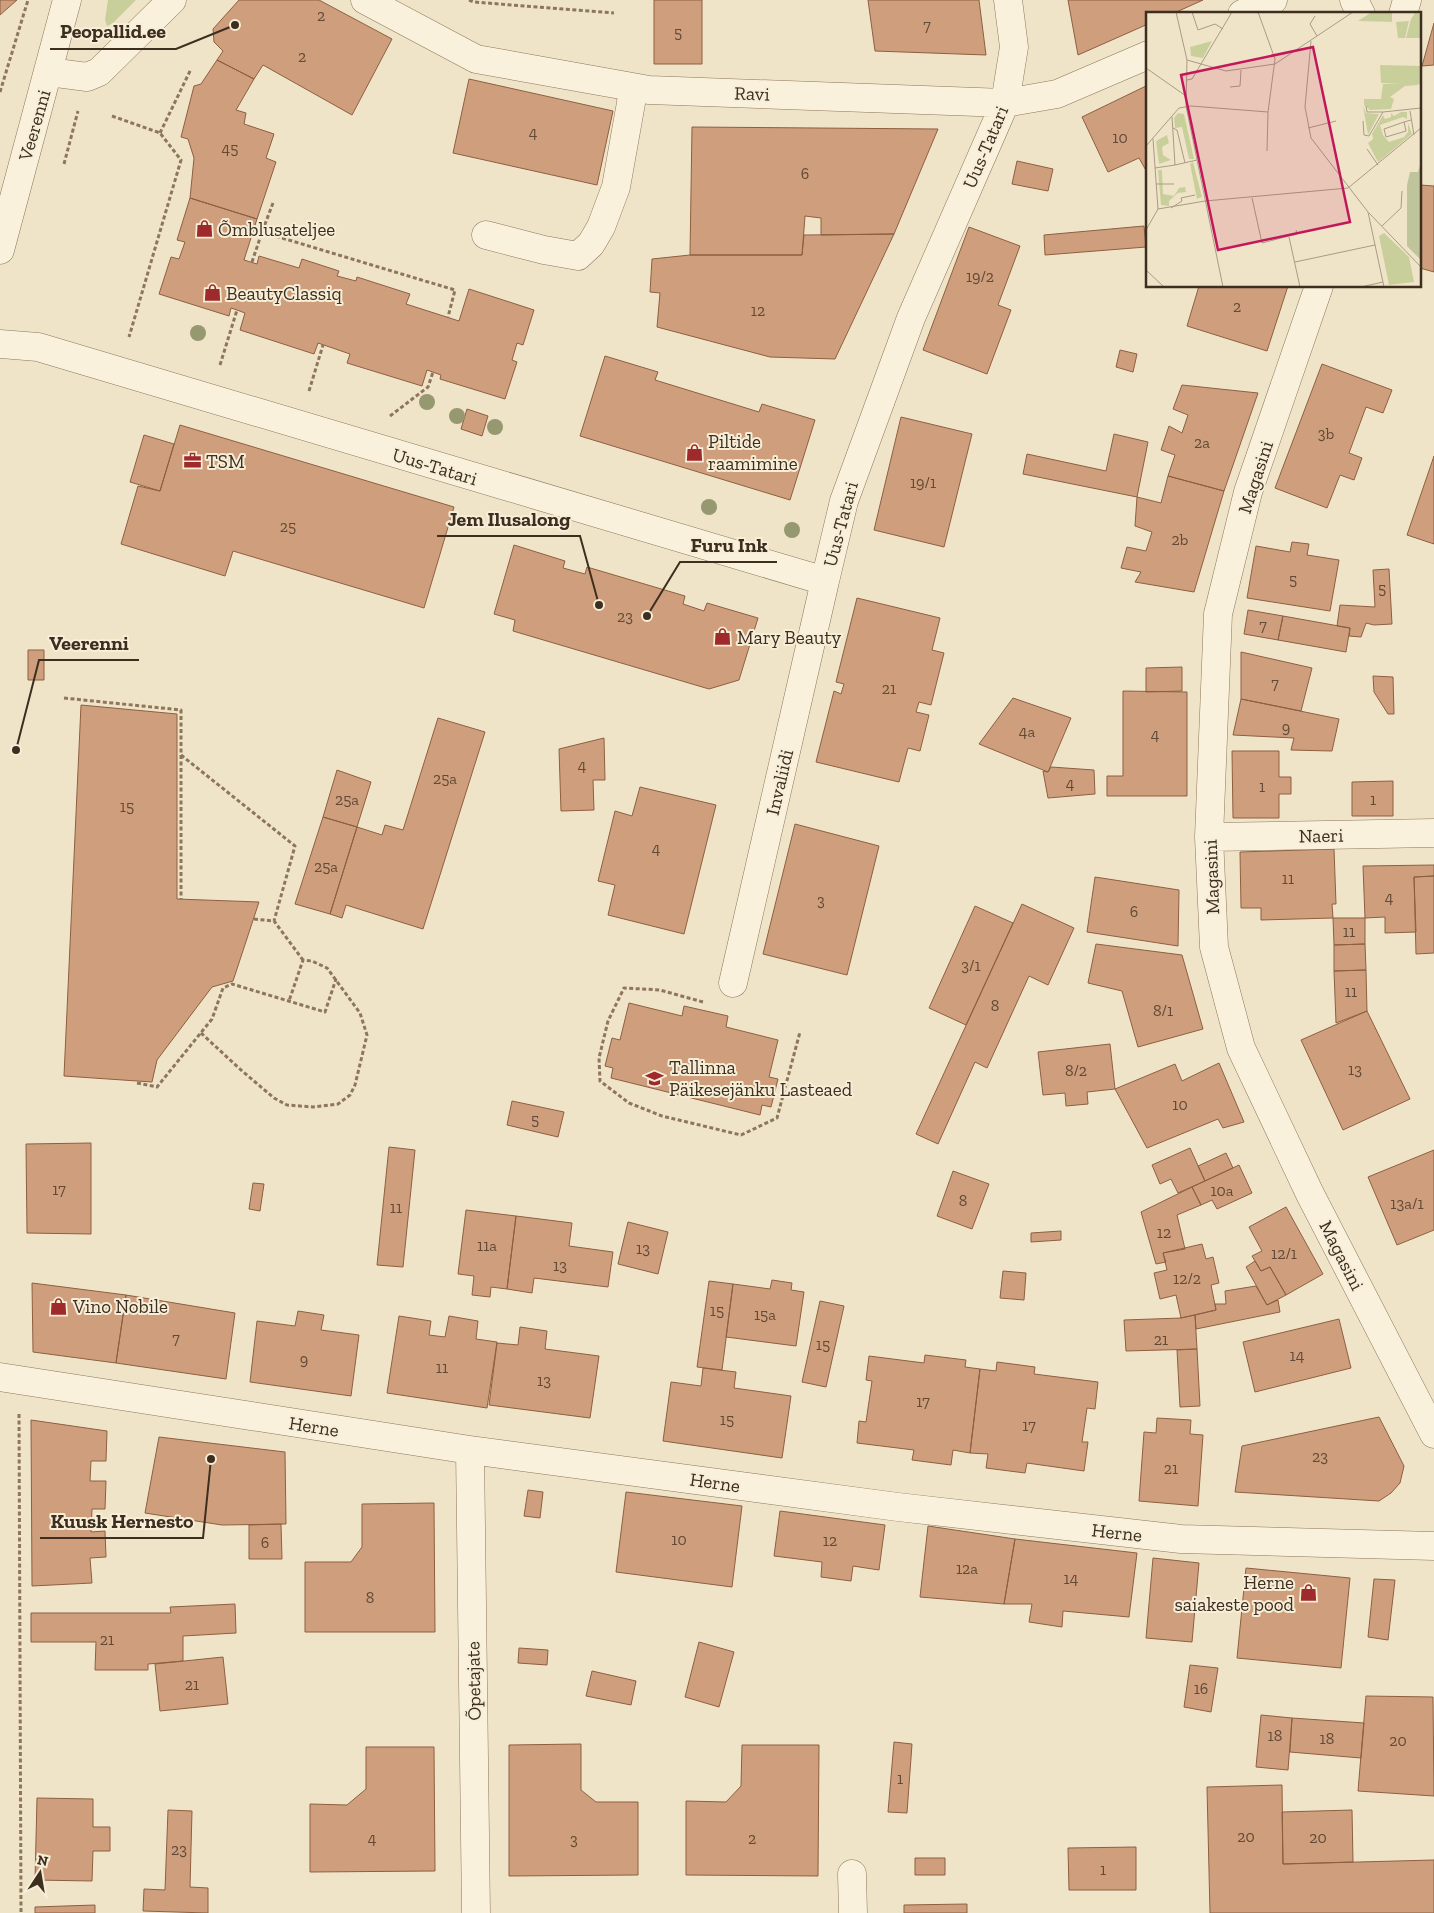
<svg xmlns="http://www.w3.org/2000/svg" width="1434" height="1913" font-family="'Zilla Slab',serif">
	<rect width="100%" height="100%" fill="#f0e4c8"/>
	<!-- green -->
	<path fill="#c9cf9b" d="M108,0H136L113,23L107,26L105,20Z"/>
	<!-- building -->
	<path fill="#cf9f7d" stroke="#8d5f41" d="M0,0H17L0,15Z
		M239,0H319L392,39L352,115L263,65L254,79L217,60L223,51L214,42L213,29Z
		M654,0H702V64H654Z
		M868,0H979L986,55L875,51Z
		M1068,0H1203L1172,14H1148V24L1078,55Z
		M1434,23V65L1422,66Z
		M217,60L254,79L236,110L246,113L244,124L274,134L266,158L276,162L257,219L190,198L194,158L188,139L181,137L194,86L201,84Z
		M469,79L613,111L597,185L453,153Z
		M1148,85V174L1139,158L1108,172L1082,117Z
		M692,127L938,129L894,234L821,235V218L805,216L802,255H690Z
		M1017,161L1053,169L1048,191L1012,184Z
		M1420,185L1434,186V272L1420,268Z
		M190,198L257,219L244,260L257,264L259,256L299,268L302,259L339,271L337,276L356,281L357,277L410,294L406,304L459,321L469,289L534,310L523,345L517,343L512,360L517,362L505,399L440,379L441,375L427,370L422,386L347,363L350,354L318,343L314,354L240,330L245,313L237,310L231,308L229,316L159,294L171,257L179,259L185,242L177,240Z
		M1144,226L1146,247L1045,255L1044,235Z
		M969,227L1020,246L998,305L1011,310L987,374L923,350Z
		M894,234L835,359L770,357L657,327L660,293L650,292L652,259L690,255H802L804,235Z
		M1199,286H1288L1267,351L1187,326Z
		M1120,350L1137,354L1133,372L1116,367Z
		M605,356L658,372L655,380L759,412L762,404L815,420L790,500L580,436Z
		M1322,364L1392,390L1383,413L1366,407L1349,453L1362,458L1354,480L1340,475L1327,508L1275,488Z
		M1182,385L1258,393L1224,491L1168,476L1175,455L1161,450L1169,426L1182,433L1188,415L1173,409Z
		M467,409L488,416L482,436L461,429Z
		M901,417L972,434L944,547L874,530Z
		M180,425L454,507L424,608L233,551L225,576L121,544L138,486L160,491Z
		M1114,434L1148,442L1137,497L1023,474L1027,454L1106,471Z
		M144,435L174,444L160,491L130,482Z
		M1434,456V544L1407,535Z
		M1168,476L1224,491L1194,592L1135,582L1141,572L1121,568L1127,547L1146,551L1152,532L1135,526L1137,497L1161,503Z
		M1292,542L1309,544L1307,555L1339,560L1330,611L1247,598L1256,546L1290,552Z
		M514,545L565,561L563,568L585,574L587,567L685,596L683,604L704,611L707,603L758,618L739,680L709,689L513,631L515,620L494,614Z
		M1389,569L1392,624L1374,625L1366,623L1361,637L1349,636L1350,628L1337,626L1340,605L1375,607L1373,570Z
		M857,598L940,618L932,650L944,653L931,705L919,702L916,712L929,715L920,751L908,748L899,782L816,762L834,691L841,694L844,684L836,682Z
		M1248,610L1283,616L1278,640L1244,634Z
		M1283,616L1350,628L1346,652L1278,640Z
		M28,650H44V680H28Z
		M1241,652L1312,668L1301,711L1241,699Z
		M1182,667V691L1146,692V668Z
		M1373,676L1393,677L1394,714H1388L1374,692Z
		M1123,691L1187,692V796H1107V776H1123Z
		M1013,698L1071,718L1048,772L979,744Z
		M1241,699L1339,719L1332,751L1291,750L1294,738L1233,735Z
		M81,705L177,714V899L259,902L233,981L212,987L157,1060L152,1082L64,1076Z
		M438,718L485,732L423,929L346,905L342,918L330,914L357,827L382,835L385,825L403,830Z
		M604,738L605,780H593L594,810L561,811L559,749Z
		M1232,751H1279V777H1291V794H1279V818H1233Z
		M1051,767L1094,770L1095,794L1048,798L1043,771L1048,772Z
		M337,770L371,782L357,827L323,817Z
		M1393,781V816H1352V782Z
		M640,787L716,805L684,934L608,915L615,885L598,881L615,811L632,816Z
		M323,817L357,827L330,914L295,904Z
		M795,824L879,846L847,975L763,954Z
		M1334,849L1336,904H1332L1333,918L1261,920V908H1241L1240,852Z
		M1434,865V876L1414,877L1416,932L1385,933V917L1365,918L1363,866Z
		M1434,876V953L1416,954L1414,877Z
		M1095,877L1179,890L1178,946L1087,932Z
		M1022,904L1074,928L1048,985L1029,976L987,1068L975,1062L938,1144L916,1134Z
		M975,906L1013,923L966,1025L929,1008Z
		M1333,918H1365V944L1334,945Z
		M1096,944L1182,955L1203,1029L1138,1047L1122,991L1088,983Z
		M1365,944L1366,970L1334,971V945Z
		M1366,970L1367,1011L1336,1023L1334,971Z
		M629,1003L682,1016L684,1006L728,1016L726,1027L778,1040L769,1077L778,1079L771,1107L762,1105L760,1115L611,1078L613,1068L605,1066L612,1038L620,1040Z
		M1367,1011L1410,1099L1343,1130L1301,1040Z
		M1110,1044L1115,1089L1087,1092L1088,1104L1066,1106L1065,1093L1043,1095L1038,1052Z
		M1219,1063L1244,1122L1223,1128L1218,1119L1147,1148L1115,1089L1175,1064L1182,1081Z
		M512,1101L564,1112L558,1137L507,1125Z
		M91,1143V1234L27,1233L26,1144Z
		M389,1147L415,1150L403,1267L377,1265Z
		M1190,1148L1205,1181L1178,1193L1171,1179L1160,1184L1152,1165Z
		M1434,1150V1230L1397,1245L1368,1177Z
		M1226,1153L1233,1168L1205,1181L1198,1166Z
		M1239,1165L1252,1193L1217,1209L1212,1200L1201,1205L1192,1187Z
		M953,1171L989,1184L972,1229L937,1216Z
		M253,1183L264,1184L260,1211L249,1209Z
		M1192,1187L1201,1205L1177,1215L1185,1249L1163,1253L1166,1262L1156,1264L1141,1212Z
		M1286,1207L1323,1274L1286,1295L1270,1267L1261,1271L1252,1256L1262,1251L1249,1227Z
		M466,1210L516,1216L507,1289L491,1287L490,1297L472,1295L474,1276L458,1274Z
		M516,1216L572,1223L569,1246L613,1252L608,1287L534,1278L532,1293L507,1289Z
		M628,1222L668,1232L658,1274L618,1264Z
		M1061,1231V1240L1031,1242V1233Z
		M1202,1244L1206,1259L1213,1257L1219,1283L1211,1285L1216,1310L1181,1318L1176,1295L1160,1299L1154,1273L1167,1270L1163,1253Z
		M1255,1261L1261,1271L1270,1267L1286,1295L1267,1305L1246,1267Z
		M1003,1271L1026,1273L1024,1300L1000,1298Z
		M772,1280L792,1283L791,1290L804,1292L796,1346L726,1337L733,1284L770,1289Z
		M709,1281L733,1284L722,1370L697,1367Z
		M32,1283L126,1295L116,1363L33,1352Z
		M1256,1286L1267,1305L1278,1300L1280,1312L1196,1329L1195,1315L1216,1310L1215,1304H1226L1225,1291Z
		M126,1295L235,1313L226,1379L116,1363Z
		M820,1301L844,1306L826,1387L802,1382Z
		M298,1311L324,1315L321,1330L359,1335L351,1396L250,1382L257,1321L295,1326Z
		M1195,1315L1197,1349L1126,1351L1124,1320L1181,1318Z
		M399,1316L431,1321L429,1335L445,1337L449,1316L478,1321L476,1339L497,1342L487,1408L387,1393Z
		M1339,1319L1351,1368L1255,1392L1243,1342Z
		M520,1327L547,1331L545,1349L599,1356L590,1418L489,1405L497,1343L518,1345Z
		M1197,1349L1200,1406L1180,1407L1177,1350Z
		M925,1355L966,1360L965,1367L980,1369L970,1453L953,1450L951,1465L912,1460L914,1450L857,1443L859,1421L866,1422L872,1381L866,1380L869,1356L924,1363Z
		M997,1362L1035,1367L1034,1374L1098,1382L1095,1409L1087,1408L1082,1442H1088L1084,1471L1027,1463L1025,1473L986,1468L988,1454L970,1453L980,1369L996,1371Z
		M703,1368L736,1372L734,1388L791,1396L782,1458L663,1441L671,1382L701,1386Z
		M1379,1417L1404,1466L1400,1483L1391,1493L1379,1501L1235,1492L1242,1446Z
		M1157,1418L1191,1420L1190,1434L1203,1435L1198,1506L1139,1501L1144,1432L1156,1433Z
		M31,1420L107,1431L106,1461H91L90,1481H106L105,1509H92L91,1532L105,1531L106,1557L90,1558L92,1583L32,1586Z
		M159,1437L285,1452L286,1524L222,1525L145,1513Z
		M528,1490L543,1492L540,1518L524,1516Z
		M626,1492L742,1506L732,1587L616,1572Z
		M434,1503L435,1632H305V1562H351L362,1547V1504Z
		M780,1511L885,1525L879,1570L853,1566L851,1581L821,1577L822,1562L774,1556Z
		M281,1524L282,1559H249V1525Z
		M928,1526L1015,1539L1004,1604L920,1597Z
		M1015,1539L1137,1553L1129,1617L1063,1611L1062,1627L1029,1622L1032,1604H1004Z
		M1153,1558L1199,1563L1192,1642L1146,1638Z
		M1246,1568L1350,1578L1341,1668L1237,1658Z
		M1374,1579L1395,1580L1388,1640L1368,1637Z
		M235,1604L236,1633L183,1636V1661L148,1664V1670H95L96,1642H31V1613H171L170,1607Z
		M699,1642L734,1652L719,1707L685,1697Z
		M519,1648L548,1650L547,1665L518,1663Z
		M223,1657L228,1704L160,1711L155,1664Z
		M1190,1665L1218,1668L1211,1712L1184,1707Z
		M592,1671L636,1681L631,1705L586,1696Z
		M1366,1696L1433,1697L1434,1796L1358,1791Z
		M1261,1715L1292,1718L1288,1770L1256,1767Z
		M1292,1718L1364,1723L1361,1758L1290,1752Z
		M894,1742L912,1744L907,1813L888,1812Z
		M581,1744V1790L596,1802H638V1875L509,1876V1745Z
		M742,1745H819L818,1876L686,1875V1801L726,1802L741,1786Z
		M366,1747H434L435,1871L310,1872V1804L347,1805L366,1789Z
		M1282,1785L1283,1864L1434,1860V1913H1210L1207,1787Z
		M37,1798L93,1799V1827H110V1851H93L92,1881L35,1880Z
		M168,1810L192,1811L190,1887L208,1888V1913L143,1911L144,1889L165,1890Z
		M1352,1810L1353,1862L1283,1864L1282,1812Z
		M1136,1847V1890H1069L1068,1848Z
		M915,1858H945V1875H915Z
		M967,1904V1913H904V1905Z
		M95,1905V1913H35V1907Z"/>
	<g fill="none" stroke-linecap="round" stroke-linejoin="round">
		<defs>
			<path id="minor" d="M365,0L476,59L649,90L1005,103L1057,94L1148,55
				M1354,0L1361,14
				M1242,14L1273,0
				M1403,14L1407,0
				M49,72L87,77L99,72L172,0
				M486,235L544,250L578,256L591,244L601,227L616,187L631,103L632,87
				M0,250L67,0
				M1319,286L1248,492L1218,614L1209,837L1214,947L1241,1048L1310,1194L1434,1434
				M0,344L38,347L825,581L844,501L911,318L1005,103L1014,47L1008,0
				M1209,837L1434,833
				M733,983L825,581
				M0,1377L470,1450L898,1507L1181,1539L1434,1546
				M470,1450L476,1913
				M852,1874L853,1913"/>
		</defs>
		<!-- minor casing -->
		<use href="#minor" stroke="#8d765c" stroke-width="29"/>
		<!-- path -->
		<path stroke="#8d765c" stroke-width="3" stroke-dasharray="4 2.5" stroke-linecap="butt" d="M469,0L474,2L614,13
			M0,92L28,0
			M112,116L160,133L181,160L129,337
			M160,133L191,69
			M64,164L78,111
			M273,203L262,232L455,290L448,317
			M252,262L262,232
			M220,365L237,310
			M309,391L323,345
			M390,416L428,387L433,372
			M64,698L181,710V899
			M181,755L295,846L274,921
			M254,919L274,921L303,960
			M703,1002L660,990L624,988L608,1021L599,1058L600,1081L629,1103L662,1116L741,1135L777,1118L800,1032
			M201,1033L241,1070L274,1098L287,1105L313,1107L338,1104L350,1095L355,1085L367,1035L360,1013L327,968L312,961L303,960L289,1001
			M137,1083L157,1087L212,1019L223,988L232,984L325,1012L336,979
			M19,1414L21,1913"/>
		<!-- minor -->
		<use href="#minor" stroke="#faf1dc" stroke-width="28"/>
	</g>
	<!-- trees -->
	<g fill="#96986f">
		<circle cx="198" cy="333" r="8"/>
		<circle cx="427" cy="402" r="8"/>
		<circle cx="457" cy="416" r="8"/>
		<circle cx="495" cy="427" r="8"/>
		<circle cx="709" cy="507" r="8"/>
		<circle cx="792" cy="530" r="8"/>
	</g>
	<!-- icons -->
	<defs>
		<symbol id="shop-bare" viewBox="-9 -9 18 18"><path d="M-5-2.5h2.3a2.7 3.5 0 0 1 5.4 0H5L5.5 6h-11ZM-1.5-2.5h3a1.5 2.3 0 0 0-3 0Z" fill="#9e2a2b" stroke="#f7eed8" stroke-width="2.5" paint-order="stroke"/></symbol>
		<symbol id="office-bare" viewBox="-9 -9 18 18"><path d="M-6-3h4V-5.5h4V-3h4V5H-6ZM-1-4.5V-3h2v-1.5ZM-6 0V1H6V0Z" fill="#9e2a2b" stroke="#f7eed8" stroke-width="2.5" paint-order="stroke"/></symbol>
		<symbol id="school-bare" viewBox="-9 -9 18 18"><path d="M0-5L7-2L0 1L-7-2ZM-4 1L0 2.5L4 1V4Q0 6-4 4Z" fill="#9e2a2b" stroke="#f7eed8" stroke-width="2.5" paint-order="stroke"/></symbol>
	</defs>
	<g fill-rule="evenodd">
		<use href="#shop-bare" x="192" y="216" width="25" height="25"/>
		<use href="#shop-bare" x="200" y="280" width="25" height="25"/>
		<use href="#shop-bare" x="682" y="440" width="25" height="25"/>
		<use href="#office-bare" x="180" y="448" width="25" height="25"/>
		<use href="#shop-bare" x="710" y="624" width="25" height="25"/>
		<use href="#school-bare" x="642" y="1066" width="25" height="25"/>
		<use href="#shop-bare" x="46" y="1294" width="25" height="25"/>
		<use href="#shop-bare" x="1296" y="1580" width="25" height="25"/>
	</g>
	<g text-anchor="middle" stroke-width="4" stroke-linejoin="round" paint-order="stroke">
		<!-- number labels -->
		<g font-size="16" fill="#624a37">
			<text x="321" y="21">2</text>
			<text x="927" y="31">7</text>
			<text x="678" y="38">5</text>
			<text x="302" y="62">2</text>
			<text x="533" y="138">4</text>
			<text x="1120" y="143">10</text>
			<text x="230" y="154">45</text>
			<text x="805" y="179">6</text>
			<text x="980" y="282">19/2</text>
			<text x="1237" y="312">2</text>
			<text x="758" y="316">12</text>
			<text x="1326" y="439">3b</text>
			<text x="1202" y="448">2a</text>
			<text x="923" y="488">19/1</text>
			<text x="288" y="532">25</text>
			<text x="1180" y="545">2b</text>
			<text x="1293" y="585">5</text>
			<text x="1382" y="594">5</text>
			<text x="625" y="622">23</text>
			<text x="1263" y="631">7</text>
			<text x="1275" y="689">7</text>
			<text x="889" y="694">21</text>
			<text x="1286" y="733">9</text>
			<text x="1027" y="737">4a</text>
			<text x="1155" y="740">4</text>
			<text x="582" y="771">4</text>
			<text x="445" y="784">25a</text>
			<text x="1070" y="789">4</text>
			<text x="1262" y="792">1</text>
			<text x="347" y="805">25a</text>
			<text x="1373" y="805">1</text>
			<text x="127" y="812">15</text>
			<text x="656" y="854">4</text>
			<text x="326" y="872">25a</text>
			<text x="1288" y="884">11</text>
			<text x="1389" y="903">4</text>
			<text x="821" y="906">3</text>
			<text x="1134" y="917">6</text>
			<text x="1349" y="937">11</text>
			<text x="971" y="971">3/1</text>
			<text x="1351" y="997">11</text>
			<text x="995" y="1011">8</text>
			<text x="1163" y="1016">8/1</text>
			<text x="1355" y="1075">13</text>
			<text x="1076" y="1076">8/2</text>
			<text x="1180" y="1110">10</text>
			<text x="535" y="1125">5</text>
			<text x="59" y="1195">17</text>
			<text x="1222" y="1196">10a</text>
			<text x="963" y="1206">8</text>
			<text x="1407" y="1209">13a/1</text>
			<text x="396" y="1213">11</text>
			<text x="1164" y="1238">12</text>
			<text x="487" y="1251">11a</text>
			<text x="643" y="1254">13</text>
			<text x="1284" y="1259">12/1</text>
			<text x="560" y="1271">13</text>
			<text x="1187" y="1284">12/2</text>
			<text x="717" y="1316">15</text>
			<text x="765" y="1320">15a</text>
			<text x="176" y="1344">7</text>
			<text x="1161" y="1345">21</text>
			<text x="823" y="1350">15</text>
			<text x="1297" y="1361">14</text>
			<text x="304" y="1365">9</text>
			<text x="442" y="1373">11</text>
			<text x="544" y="1386">13</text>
			<text x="923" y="1407">17</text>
			<text x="727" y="1425">15</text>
			<text x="1029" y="1431">17</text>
			<text x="1320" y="1462">23</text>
			<text x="1171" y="1474">21</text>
			<text x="679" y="1545">10</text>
			<text x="830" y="1546">12</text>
			<text x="265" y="1548">6</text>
			<text x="967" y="1574">12a</text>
			<text x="1071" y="1584">14</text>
			<text x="370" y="1603">8</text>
			<text x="107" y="1645">21</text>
			<text x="192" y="1690">21</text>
			<text x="1201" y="1694">16</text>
			<text x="1275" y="1741">18</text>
			<text x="1327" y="1744">18</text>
			<text x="1398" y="1746">20</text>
			<text x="900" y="1784">1</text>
			<text x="1246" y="1842">20</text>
			<text x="1318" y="1843">20</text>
			<text x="372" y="1844">4</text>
			<text x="752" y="1844">2</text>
			<text x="574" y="1845">3</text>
			<text x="179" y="1855">23</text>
			<text x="1103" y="1875">1</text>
		</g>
		<!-- street labels -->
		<g font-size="19" fill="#3d2e20" stroke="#f7eed8">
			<text transform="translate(752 93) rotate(2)" y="7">Ravi</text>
			<text transform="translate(34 125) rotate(-74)" y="7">Veerenni</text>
			<text transform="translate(985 147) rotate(-67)" y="7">Uus-Tatari</text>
			<text transform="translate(435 466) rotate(17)" y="7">Uus-Tatari</text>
			<text transform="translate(1255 477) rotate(-72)" y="7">Magasini</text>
			<text transform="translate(840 524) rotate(-75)" y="7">Uus-Tatari</text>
			<text transform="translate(779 782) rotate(-77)" y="7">Invaliidi</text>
			<text transform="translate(1321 835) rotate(-1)" y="7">Naeri</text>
			<text transform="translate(1211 877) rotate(-92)" y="7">Magasini</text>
			<text transform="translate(1342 1255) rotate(63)" y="7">Magasini</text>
			<text transform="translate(314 1426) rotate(9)" y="7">Herne</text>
			<text transform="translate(715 1482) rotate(8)" y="7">Herne</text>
			<text transform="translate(1117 1532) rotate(6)" y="7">Herne</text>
			<text transform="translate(473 1681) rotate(-91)" y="7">Õpetajate</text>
		</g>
		<!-- poi labels -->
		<g font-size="19" fill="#3d2e20" stroke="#f7eed8" text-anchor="start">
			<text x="218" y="236">Õmblusateljee</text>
			<text x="226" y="300">BeautyClassiq</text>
			<text x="708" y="448">Piltide<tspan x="708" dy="22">raamimine</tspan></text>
			<text x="206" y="468">TSM</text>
			<text x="737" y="644">Mary Beauty</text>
			<text x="669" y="1074">Tallinna<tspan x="669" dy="22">Päikesejänku Lasteaed</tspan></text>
			<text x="73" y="1313">Vino Nobile</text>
			<text x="1294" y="1589" text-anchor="end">Herne<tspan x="1294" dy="22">saiakeste pood</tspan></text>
		</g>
	</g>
	<!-- overview -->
	<g transform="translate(1146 12)">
		<rect width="275" height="275" fill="#f0e4c8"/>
		<path d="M226,0H246V10L212,9ZM269,1L275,2V26H260L265,7ZM263,9L259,26H252L250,10ZM66,29L57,46L45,44L44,35ZM234,53L275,54V72L235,71ZM268,71L273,73L259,74L244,85L248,87L245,97L224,98L218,93V87H235L237,72ZM217,94L220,101L233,102L222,123ZM255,100H261V107L257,105L234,113L237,123L243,130L258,125L262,120V111L266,122L232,150L222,131L227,127L226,122L237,103L239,107L245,105V101L248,104ZM32,101L38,102L48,147H43L36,115L29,116L28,106ZM21,123L23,131L16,135L17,143L25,148L13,152L10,129ZM47,150L56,185L43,190L51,187L44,152ZM12,158H16L17,182L28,184L33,176L39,175L40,180L32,181L23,189V194L15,193ZM238,221L263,245L268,270L243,273L233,224Z" fill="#c9cf9b"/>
		<path d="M275,150V248L261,234V173L264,160H272Z" fill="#bfc49a"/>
		<path fill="none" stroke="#a89b85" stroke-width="1" d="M30,0L41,48L40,94L77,275M46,0L52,18L69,12L77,17M169,4L164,12L171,24M165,29L159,95L165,126L222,200L238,275M41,48L80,59L129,52L207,0M0,56L40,84M41,68L46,67L86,0M84,75L94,74L95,58M220,94L221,100H237M264,99L268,123M217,109L218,123L223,124L237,100L275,96M258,110L260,119L240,125L238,117L258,110L265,108M27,116L31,118L39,151M162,116L190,109M0,134L33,96L45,94L122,100L129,47L112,0M221,137L232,153M121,139L122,100M29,153L51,148M9,156L29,153L26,105M10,172H28M106,186L116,231L151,222L150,218M25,196L36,189L35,186L49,183M12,197L59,189L202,176L275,116M223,201L275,255M236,214L255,196L256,179M0,218L12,197L7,127M143,225L154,275M149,250L229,233M0,258L18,275M215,275L237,270"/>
		<path fill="#c2185b" fill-opacity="0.15" stroke="#c2185b" stroke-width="2.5" d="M167,35L204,210L72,238L35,63Z"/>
		<rect width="275" height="275" fill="none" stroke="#3d2e20" stroke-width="2.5"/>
	</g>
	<!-- callouts -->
	<path fill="none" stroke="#3d2e20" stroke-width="2" d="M235 25L176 49H50M599 605L580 536H437M647 616L680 562H777M16 750L39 660H139M211 1459L203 1538H40"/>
	<g fill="#3d2e20" stroke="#f7eed8" stroke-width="2">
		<circle cx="235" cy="25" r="5"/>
		<circle cx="599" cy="605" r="5"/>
		<circle cx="647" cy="616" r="5"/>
		<circle cx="16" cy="750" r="5"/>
		<circle cx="211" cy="1459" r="5"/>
	</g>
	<g font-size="20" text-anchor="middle" font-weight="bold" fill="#3d2e20" stroke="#f7eed8" stroke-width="4" stroke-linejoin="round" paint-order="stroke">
		<text x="113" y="38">Peopallid.ee</text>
		<text x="509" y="526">Jem Ilusalong</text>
		<text x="729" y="552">Furu Ink</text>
		<text x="89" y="650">Veerenni</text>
		<text x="122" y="1528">Kuusk Hernesto</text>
	</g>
	<!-- north arrow -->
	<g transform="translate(40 1873) rotate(12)" stroke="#f7eed8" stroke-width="4" paint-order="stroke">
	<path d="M0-4L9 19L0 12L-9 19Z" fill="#3d2e20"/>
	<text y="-8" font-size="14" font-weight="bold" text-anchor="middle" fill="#3d2e20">N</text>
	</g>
</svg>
